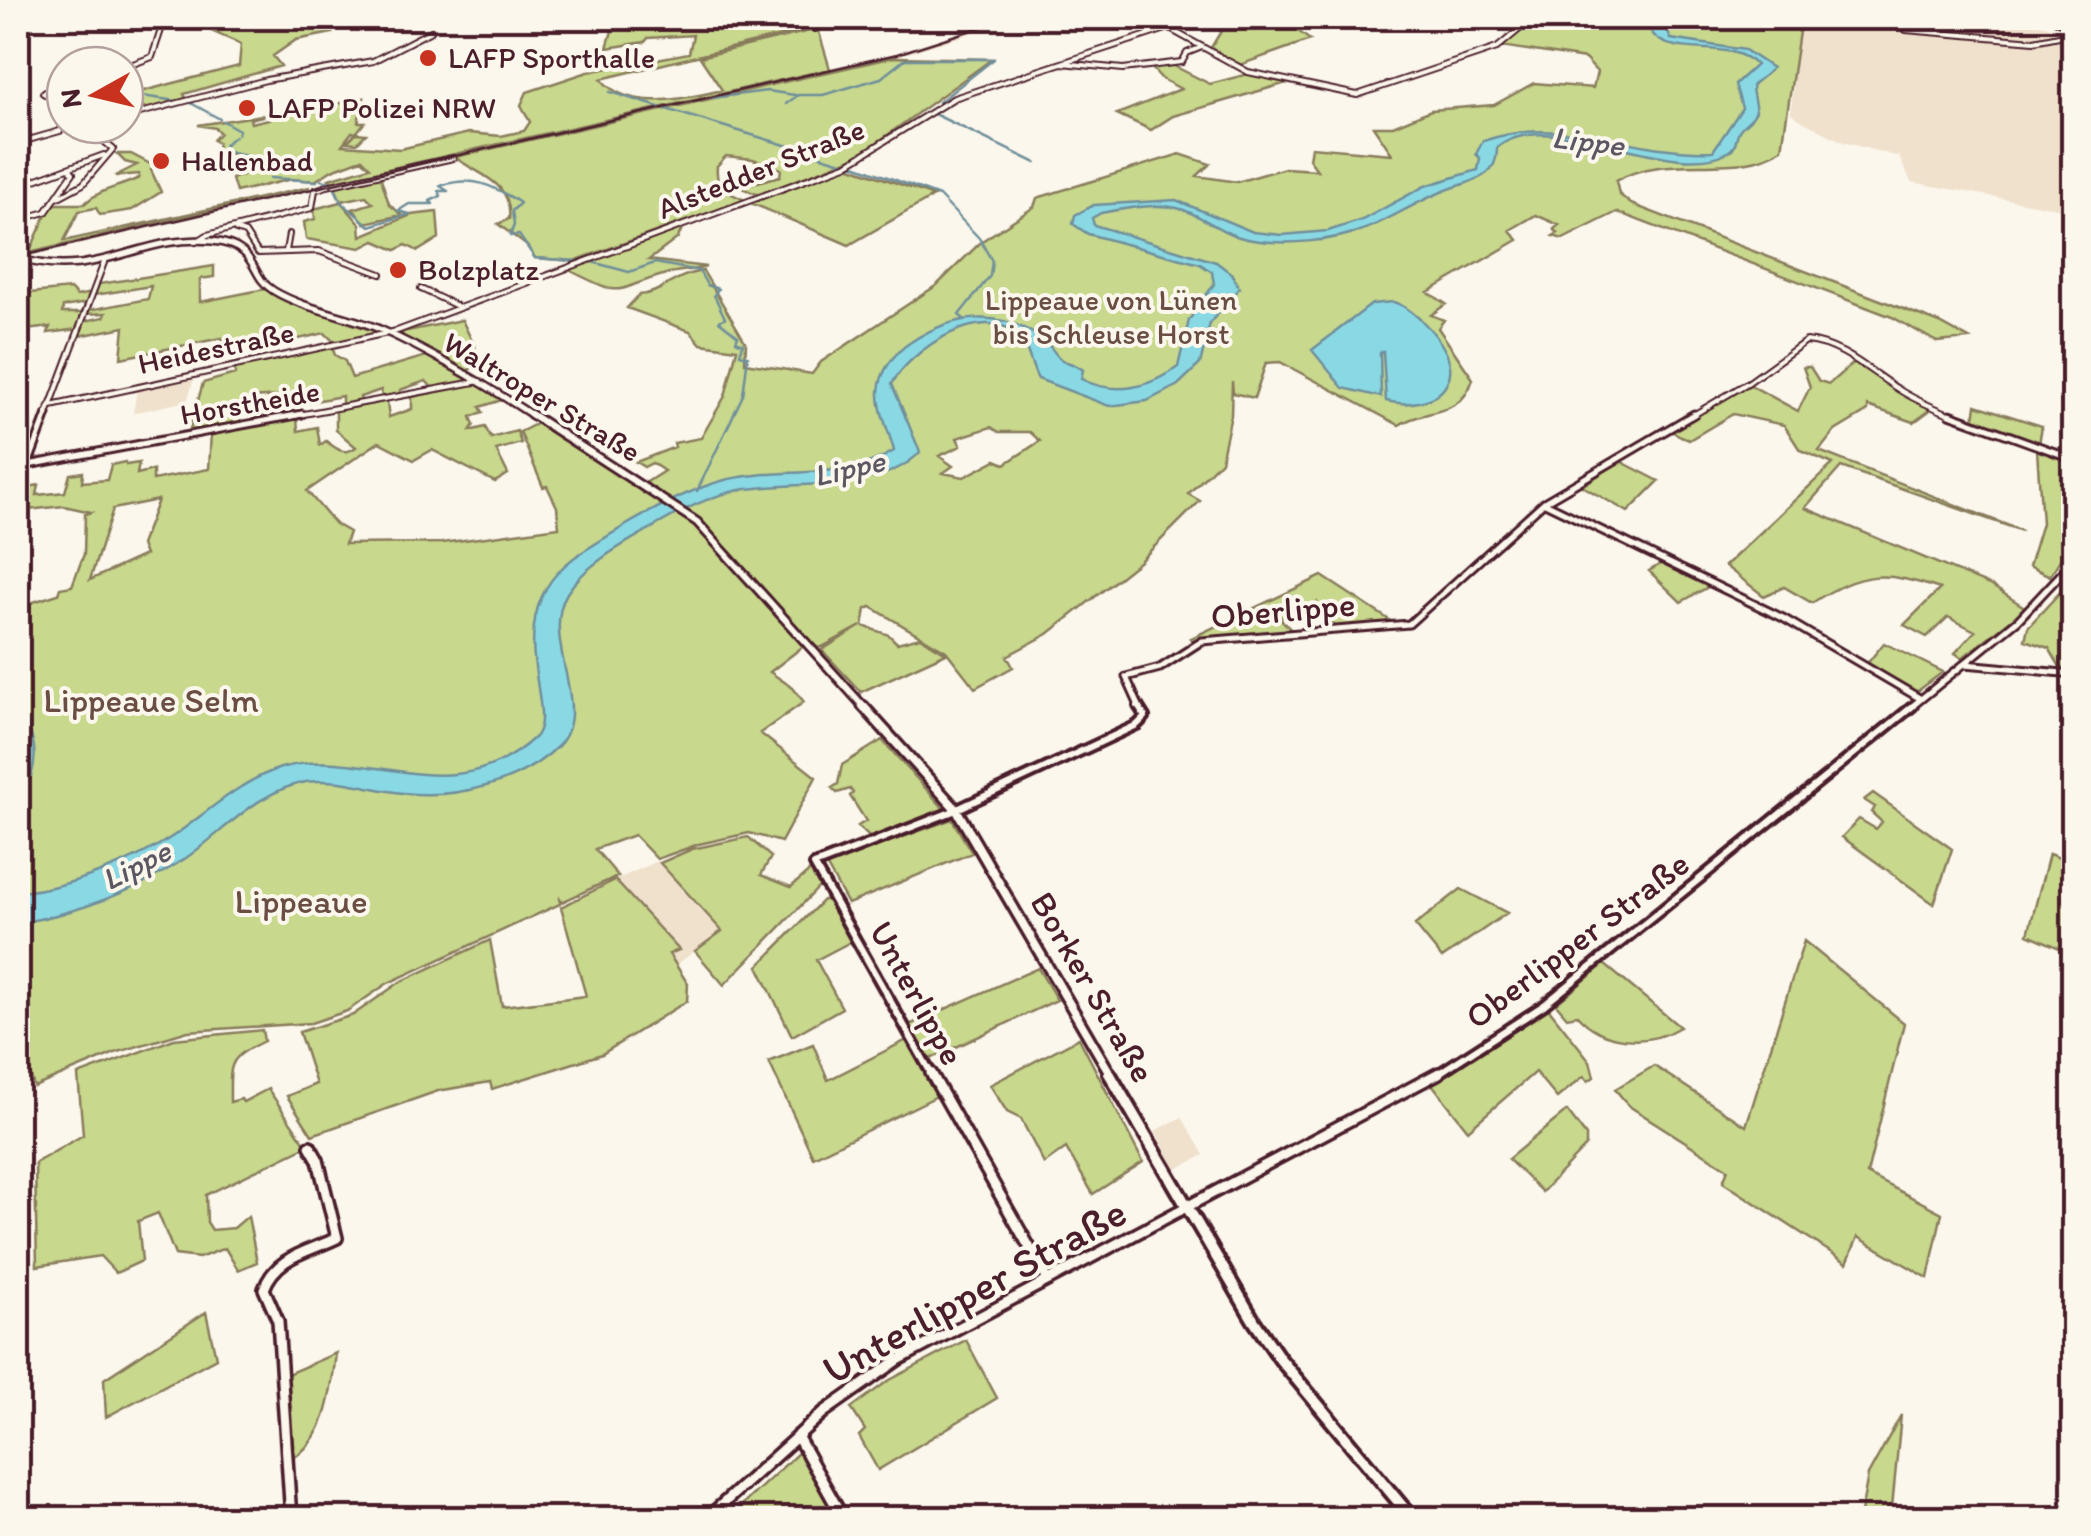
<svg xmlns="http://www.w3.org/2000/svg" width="2091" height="1536" font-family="Itim,sans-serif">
	<rect width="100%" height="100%" fill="#fbf7ec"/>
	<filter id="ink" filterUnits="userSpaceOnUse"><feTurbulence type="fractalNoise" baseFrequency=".01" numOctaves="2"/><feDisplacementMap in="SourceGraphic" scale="20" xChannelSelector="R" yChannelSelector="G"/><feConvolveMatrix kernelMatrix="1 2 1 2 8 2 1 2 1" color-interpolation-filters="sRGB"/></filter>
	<g filter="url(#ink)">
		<!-- built -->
		<path fill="#f0e1cd" d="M1005,18H1011L966,35L894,57L317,188L895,54Z
			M1798,18H2003L2045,25L2073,36V211L1911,182L1899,157L1843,142L1802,121L1791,113Z
			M195,376L187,401L133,413L137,389Z
			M658,861L722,931L676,965L669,954L678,949L615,880Z
			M1182,1117L1204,1155L1175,1170L1155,1131Z"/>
		<!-- green -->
		<path fill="#c8d88c" stroke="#897c5c" stroke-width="2.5" fill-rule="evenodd" d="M225,18L350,20L328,26L332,33L296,40L273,56L281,66L184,94L186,98L148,110L138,103H125V97L132,94L239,66L241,44L209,30Z
			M660,18H810L814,28L601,79C628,112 685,99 722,90L700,57L818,29L830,69L331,182L329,179L370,167L362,159L332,170L315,181L292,179L236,192L232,179L262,167C247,157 233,157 217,148L218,143L213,140L220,133L215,128L198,125L275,113L250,119L251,123L364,98L358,122H365L356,133L366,134L357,143L347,142L356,133L352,132L342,145L400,149L469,133L501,136L524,131L530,122L521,105L527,92L588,72L689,53L693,35L648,38L645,42L607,48L614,24Z
			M1202,18H1236V24L1293,27L1310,40L1237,66L1209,51L1223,28L1222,23L1193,21Z
			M1534,18L1554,34L1538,18H1801L1782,149C1736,180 1668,150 1616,181L1619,194L1631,204L1940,323L1969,339L1937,342L1892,317L1617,212L1563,239L1553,236L1558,233L1554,229L1559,225L1536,215L1510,230L1518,240L1428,292L1446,304L1431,315L1444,320L1438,328L1473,379C1460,420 1428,406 1399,425L1280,362L1266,363L1254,398L1233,393L1232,381L1231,415L1221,461L1188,494L1200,501L1139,562L1048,634L1007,656L1013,667L975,688L946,651L871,607L866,609L863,626L889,635L897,643L920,637L946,653L861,692L822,650L861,626L822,647L817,648L810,641L770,672L793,688L804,702L760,733L816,777L781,842L749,833L699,844L657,859L634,835L595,849L618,876L562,902L560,899V904L388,983L347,1011L311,1023L188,1031L115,1053L34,1087L28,1065L18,1068V607L58,594L60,588L72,586L84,554L85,514L91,512L64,506L18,511L23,488L39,485L37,495L65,492L70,474L83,472L82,482L107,480L111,465L125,462L126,465L139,463L137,474L153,470V480L209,469L211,433L297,418L298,431L317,427L320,445L326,441C337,449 344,456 356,447L336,430V411L387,401L389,417L412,409V397L436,392L426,381L400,390V397L382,401L381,390L360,397L362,404L342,408V396L298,404L296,395L250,398V412L241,413L239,426L188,436L203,383L235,374V368L332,347L335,355L345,361L352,378L426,356L473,383L436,392L476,384L505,399L480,407L483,412L471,417L474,425L470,431L485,427L491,438L517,431L521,443L496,450L508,474L495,482L432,450L414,460L379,442L307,491L335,524L349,532L345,544L442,543L559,527L557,507L547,486L543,487L520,432L540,422L639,487L664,471L652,463L644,467L636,462L675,447L674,443L701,438L725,396L737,349L701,344L690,331L627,308L639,295C662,294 673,275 703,271L746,343L745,363L812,374L821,362L937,285L982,241L1034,207L1037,198L1180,154L1210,164L1197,176L1237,182L1285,168L1317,170L1309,159L1311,147L1392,154L1373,126H1393L1431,110L1494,105L1534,83L1593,88L1597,72L1585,59L1501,46ZM991,427L999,432H1030L1040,441L1005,464L996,460L964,477L943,473L953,466L939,456L961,446L957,438ZM158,500L141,545L145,555L90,580L113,509Z
			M894,57L992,59L860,155L759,195L739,187L780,176L781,169L753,159L726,156L717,166C715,188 726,192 745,200L574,261L535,258L527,246L498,224L509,219C513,181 477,175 455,157Z
			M1172,65L1210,84L1248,74L1287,83L1173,116L1151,130L1117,114L1181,89L1162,79L1150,66Z
			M117,154H131L156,167L151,170L161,192L132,210L100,215L96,208L79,211L64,241L310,187L29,253L46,215L56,204H84C101,188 118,188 139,178V174L115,176L137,165L125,162Z
			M848,166L934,196L849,245L751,203Z
			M380,175L389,204L402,215L365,223L353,209L373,203L366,196L341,201L334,185Z
			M341,202L360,224L361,236L411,215L437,212L439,238L418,251L406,245L396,250L375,241L361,248L306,239L304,222L315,219L314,209Z
			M683,226L678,238L649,260L706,267C693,271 679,270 666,274C609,290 628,300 569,270Z
			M214,266V277L200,279V302L265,289L295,305L383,334L336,344L325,333L227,355L222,338L121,358L124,327L79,336L85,321L104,317L106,313L87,314L89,310L148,299L151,286L95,295L99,284Z
			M26,280L20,294L70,289L77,296L91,293L87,303L63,307L62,313H84L78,329L48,333L50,327L18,331L24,313H18V281Z
			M462,320L482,362L467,371L403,336L402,332Z
			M1855,361L1927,406L1929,411L1914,422L1868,406V411L1835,431L1819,451L2022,531L1841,467L1805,508L1992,586L2026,608L1962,658L1955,653L1975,631L1948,617L1927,637L1904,625L1940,589C1886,571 1861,570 1812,603L1784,587L1764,596L1725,566L1833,464L1800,450L1784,425L1733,414L1689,440L1671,431L1750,385L1798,411L1810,387L1803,367H1810L1819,381L1829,384Z
			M1976,405L2042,426L2039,444L1974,419Z
			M2037,450L2073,463V539L2050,576L2029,566L2042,523Z
			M1620,461L1659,481L1628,512L1582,486Z
			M1664,562L1710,586L1681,602L1649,571Z
			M1322,576L1391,621L1390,625L1336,628L1317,602L1280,618L1293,632L1194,641L1191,638Z
			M2073,578V673L2063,672L2049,648L2025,640L2028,627Z
			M1884,643L1943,672L1915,693L1866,665Z
			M882,740L946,811L872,840L858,826L866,821L850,796L853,793L850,789L837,793L832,788L838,784L842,765Z
			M1873,793L1952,849L1934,904L1842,837L1859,819L1876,829L1882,822L1871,812L1875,807L1864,800Z
			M952,819L972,853L848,904L826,865Z
			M748,837L771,857L761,875L791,887L812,869L820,886L724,985L695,951L722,931L660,863L692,849Z
			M2049,854L2073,863V954L2028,934Z
			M615,880L679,950L669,954L688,984L687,1001L602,1054L492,1089L490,1082L438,1091L312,1135L287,1096L316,1084L299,1032L353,1015L400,982L490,940L502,1006L586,996L561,907Z
			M1461,889L1507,913L1442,958L1415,925Z
			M823,900H829L852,941L816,960L842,1008L792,1036L758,966Z
			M1804,941L1904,1023L1867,1174L1942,1213L1928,1278L1858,1237L1847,1263L1723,1182L1728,1169L1629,1106L1615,1089L1654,1066L1746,1126Z
			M1604,964L1680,1027C1647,1047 1603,1044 1577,1015L1567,1017L1556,1004Z
			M1038,968L1057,1000L928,1060L909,1025Z
			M1549,1009L1590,1061L1594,1077L1588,1081L1584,1076L1557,1098L1535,1072L1468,1130L1432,1084Z
			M262,1030L264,1041C227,1059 230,1062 230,1102L241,1099L243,1102L268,1089L307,1146L206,1195L207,1222L212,1230L234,1228L248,1216L257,1262L238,1270L225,1248L199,1258L175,1255L158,1213L138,1221L142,1261L116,1273L100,1256L37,1266L35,1163L83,1135L78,1075L174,1039Z
			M1079,1038L1143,1162L1093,1194L1066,1148L1044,1164L1021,1119L1007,1112L990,1085Z
			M907,1040L937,1096L813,1157L769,1062L813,1044L828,1080Z
			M1567,1111L1586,1136V1146L1542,1192L1508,1159Z
			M206,1312L216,1358L106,1417L104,1379Z
			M966,1340L997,1398L878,1470L859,1436L865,1430L851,1408L888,1381Z
			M336,1353C331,1393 327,1439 290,1460L285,1375Z
			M1901,1415L1891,1518H1860L1868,1475Z
			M799,1452L837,1516L728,1518Z"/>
		<!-- water -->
		<path fill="#89d9e5" stroke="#708f9b" stroke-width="2.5" d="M1646,18H1661L1671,39L1745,50L1772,68C1748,93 1750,74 1756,111C1752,120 1747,121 1741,128C1733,138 1740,146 1726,153C1670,182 1548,104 1497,148C1498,180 1468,181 1444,191C1418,201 1394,217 1368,228C1333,242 1284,246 1247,239C1221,234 1202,214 1177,208C1154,203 1123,209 1101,213L1092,218L1094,225L1216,262L1232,274L1239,288L1210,323L1200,364L1178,385L1147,401L1109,406L1038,379C1031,367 1028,345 1019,336C983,301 910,350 892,384L920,452C882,494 794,480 740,490C709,496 683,510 657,525C627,542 585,564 567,593C539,640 595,709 558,746C520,784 456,799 403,793C371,790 339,777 306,782C257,791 225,831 186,858C137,891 75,914 18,923V892C67,889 138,861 179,832C211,809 242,780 281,768C366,743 450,815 534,738C563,712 488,610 584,551C623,526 681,491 725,480C781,466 844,482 894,451C890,433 878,410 879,392C880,371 895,352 911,342C954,313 1005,308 1047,343C1052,348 1056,356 1062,360C1070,364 1076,364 1083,370L1081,379C1115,396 1148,388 1178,367L1189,320L1214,284L1212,272L1200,264L1088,234L1073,224L1075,215L1094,205L1176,200L1253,232L1282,235L1328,231L1362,220L1425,186L1478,170L1480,158L1476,154L1483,141C1560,113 1635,155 1713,151L1742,108L1735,84L1756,65C1726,33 1655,68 1646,18Z
			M1393,302C1414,307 1454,348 1450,373C1446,402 1411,407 1386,401L1383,351L1380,352L1381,397L1343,388L1312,350L1372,304Z
			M18,703C41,752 39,761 18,810Z"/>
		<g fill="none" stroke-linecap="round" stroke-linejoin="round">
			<!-- stream -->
			<path stroke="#708f9b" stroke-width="2.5" d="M610,92L662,108
				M134,95L177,101
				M712,98L767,91L795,95
				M189,102L220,119
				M786,104L798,95H823L881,78L905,59H994L939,102
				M666,109L845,163
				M932,113L1036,163
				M223,121L239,130L238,134
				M235,136L224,145L227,151L257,158L268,168
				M852,164L939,196L979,238L992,261L990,276L959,315L964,319
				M270,178L317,181
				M321,180L331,182
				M334,187L341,201
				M341,202L370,226L410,214L398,211L409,204H433L430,201L441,196L439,191H448L440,186C472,175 493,185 520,203L512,211L514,225L510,236L519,235L535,258L576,261
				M592,262L629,272L655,263L699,271L707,285L718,289L714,295L725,318L719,321L738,336L736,341L743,344L740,354L748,356L743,395L697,491"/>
			<defs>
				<path id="minor-far3" d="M813,18L815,29
					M1150,18L1248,72L1357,95L1497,48L1533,18
					M2051,18L2074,30
					M1906,30L2034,41L2074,33
					M1062,63L1123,69L1182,62L1187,53L1202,47
					M125,67L152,57L165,18
					M52,98L43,93L65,85
					M125,117L266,80L373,61L431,31
					M18,143L60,131L65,122
					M18,186L104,155
					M55,199L83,184L113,149L92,131L97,125
					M18,220L46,212L73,173L70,169
					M236,230L245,233L258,253L319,251L381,274
					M196,242L207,235L312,208L315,190L327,186L453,158
					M286,251L289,234
					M421,289L459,307
					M51,406L397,331L846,165L954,98L1200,18
					M46,417L105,260
					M288,417L480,381
					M1690,417L1749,382L1806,341C1842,344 1869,371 1898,389C1916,401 1937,409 1957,417"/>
				<path id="minor-far2" d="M1950,414L2074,459
					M28,465L302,414
					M18,492L47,414
					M1545,503L1783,618L1921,699
					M1965,664L2074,674
					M1140,708L1126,677L1160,668L1202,641L1409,624L1544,502L1694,414
					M1910,708L2018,620L2074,560"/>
				<path id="minor-far1" d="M932,1075L814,865L951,812L1137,725L1145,717L1138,706
					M1436,1075L1544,1005L1913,706"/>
				<path id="minor" d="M931,1073L1048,1280
					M797,1436L843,1518
					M291,1518L278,1321L264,1289C276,1256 308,1252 337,1238L318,1160L310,1146
					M707,1518L824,1412L898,1360L1439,1073"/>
				<path id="major-far3" d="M18,258C95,283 142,233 212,241C261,246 247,275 274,291C306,310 348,315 382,330C435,354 486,385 535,417"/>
				<path id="major-far2" d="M531,414L697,522L865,708"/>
				<path id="major-far1" d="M863,706L956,809L1111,1075"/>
				<path id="major" d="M1109,1073L1254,1321L1280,1359L1412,1518"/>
			</defs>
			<!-- minor-far3 casing -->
			<use href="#minor-far3" stroke="#4a1f2b" stroke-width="8"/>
			<!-- minor-far2 casing -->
			<use href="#minor-far2" stroke="#4a1f2b" stroke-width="11"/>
			<!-- minor-far1 casing -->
			<use href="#minor-far1" stroke="#4a1f2b" stroke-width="14"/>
			<!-- minor casing -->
			<use href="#minor" stroke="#4a1f2b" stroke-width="16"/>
			<!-- major-far3 casing -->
			<use href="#major-far3" stroke="#4a1f2b" stroke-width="10"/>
			<!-- major-far2 casing -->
			<use href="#major-far2" stroke="#4a1f2b" stroke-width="12"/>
			<!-- major-far1 casing -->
			<use href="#major-far1" stroke="#4a1f2b" stroke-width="15"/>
			<!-- major casing -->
			<use href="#major" stroke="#4a1f2b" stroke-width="18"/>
			<!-- minor-far3 -->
			<use href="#minor-far3" stroke="#fbf7ec" stroke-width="4"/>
			<!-- minor-far2 -->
			<use href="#minor-far2" stroke="#fbf7ec" stroke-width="5"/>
			<!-- minor-far1 -->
			<use href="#minor-far1" stroke="#fbf7ec" stroke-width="6"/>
			<!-- minor -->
			<use href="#minor" stroke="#fbf7ec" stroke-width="9"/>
			<!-- major-far3 -->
			<use href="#major-far3" stroke="#fbf7ec" stroke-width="5"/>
			<!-- major-far2 -->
			<use href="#major-far2" stroke="#fbf7ec" stroke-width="6"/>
			<!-- major-far1 -->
			<use href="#major-far1" stroke="#fbf7ec" stroke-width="8"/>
			<!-- major -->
			<use href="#major" stroke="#fbf7ec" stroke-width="10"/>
			<!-- rail -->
			<path stroke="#4a1f2b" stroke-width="2.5" d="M18,257L897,54L1009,18"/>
		</g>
	</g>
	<!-- markers -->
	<g fill="#c8321e" stroke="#fbf7ec" stroke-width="4">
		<circle cx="428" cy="58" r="10"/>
		<circle cx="247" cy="108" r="10"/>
		<circle cx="161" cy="161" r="10"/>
		<circle cx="398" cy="270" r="10"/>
	</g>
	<g text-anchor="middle" stroke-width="8" stroke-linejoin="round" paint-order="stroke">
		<!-- far-poi labels -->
		<g font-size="30" fill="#4a1f2b" stroke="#fbf7ec" text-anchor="start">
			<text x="448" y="68">LAFP Sporthalle</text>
			<text x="267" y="118">LAFP Polizei NRW</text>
			<text x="181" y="171">Hallenbad</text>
			<text x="418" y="280">Bolzplatz</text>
		</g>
		<!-- far-street labels -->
		<g font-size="30" fill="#4a1f2b" stroke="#fbf7ec">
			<text transform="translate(761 169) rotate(-22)" y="10">Alstedder Straße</text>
			<text transform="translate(216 348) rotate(-12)" y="10">Heidestraße</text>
			<text transform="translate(542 397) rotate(31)" y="10">Waltroper Straße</text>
			<text transform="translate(250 403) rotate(-10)" y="10">Horstheide</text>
		</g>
		<!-- far-park labels -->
		<g font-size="30" fill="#6a4d43" stroke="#fbf7ec">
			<text x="1111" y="310">Lippeaue von Lünen<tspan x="1111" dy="34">bis Schleuse Horst</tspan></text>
		</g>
		<!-- far-water labels -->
		<g font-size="32" font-style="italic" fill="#5d5763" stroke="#fbf7ec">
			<text transform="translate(1588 141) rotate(7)" y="11">Lippe</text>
			<text transform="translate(849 468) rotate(-13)" y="11">Lippe</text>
			<text transform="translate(136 865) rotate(-27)" y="11">Lippe</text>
		</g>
		<!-- street labels -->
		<g font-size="35" fill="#4a1f2b" stroke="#fbf7ec">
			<text transform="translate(1283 610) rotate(-5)" y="12">Oberlippe</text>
			<text transform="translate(1577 940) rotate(-37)" y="12">Oberlipper Straße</text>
			<text transform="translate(1093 987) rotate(60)" y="12">Borker Straße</text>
			<text transform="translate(917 993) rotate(61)" y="12">Unterlippe</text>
		</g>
		<!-- park labels -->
		<g font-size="35" fill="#6a4d43" stroke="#fbf7ec">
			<text x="151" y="712">Lippeaue Selm</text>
			<text x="301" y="913">Lippeaue</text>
		</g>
		<!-- near-street labels -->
		<g font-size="42" fill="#4a1f2b" stroke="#fbf7ec">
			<text transform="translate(974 1290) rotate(-29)" y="15">Unterlipper Straße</text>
		</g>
	</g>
	<!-- margin -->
	<rect width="2091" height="1536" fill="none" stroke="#fbf7ec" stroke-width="60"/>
	<rect x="30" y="30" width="2031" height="1476" fill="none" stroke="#4a1f2b" stroke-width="4" filter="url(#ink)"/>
	<!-- north arrow -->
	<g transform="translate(95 95) rotate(262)"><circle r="48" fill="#fbf7ec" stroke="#b4a19f" stroke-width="2.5"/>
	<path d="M0-8L18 38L0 25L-18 38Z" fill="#c8321e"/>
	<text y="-15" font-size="28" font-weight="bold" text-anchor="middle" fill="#4a1f2b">N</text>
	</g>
</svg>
